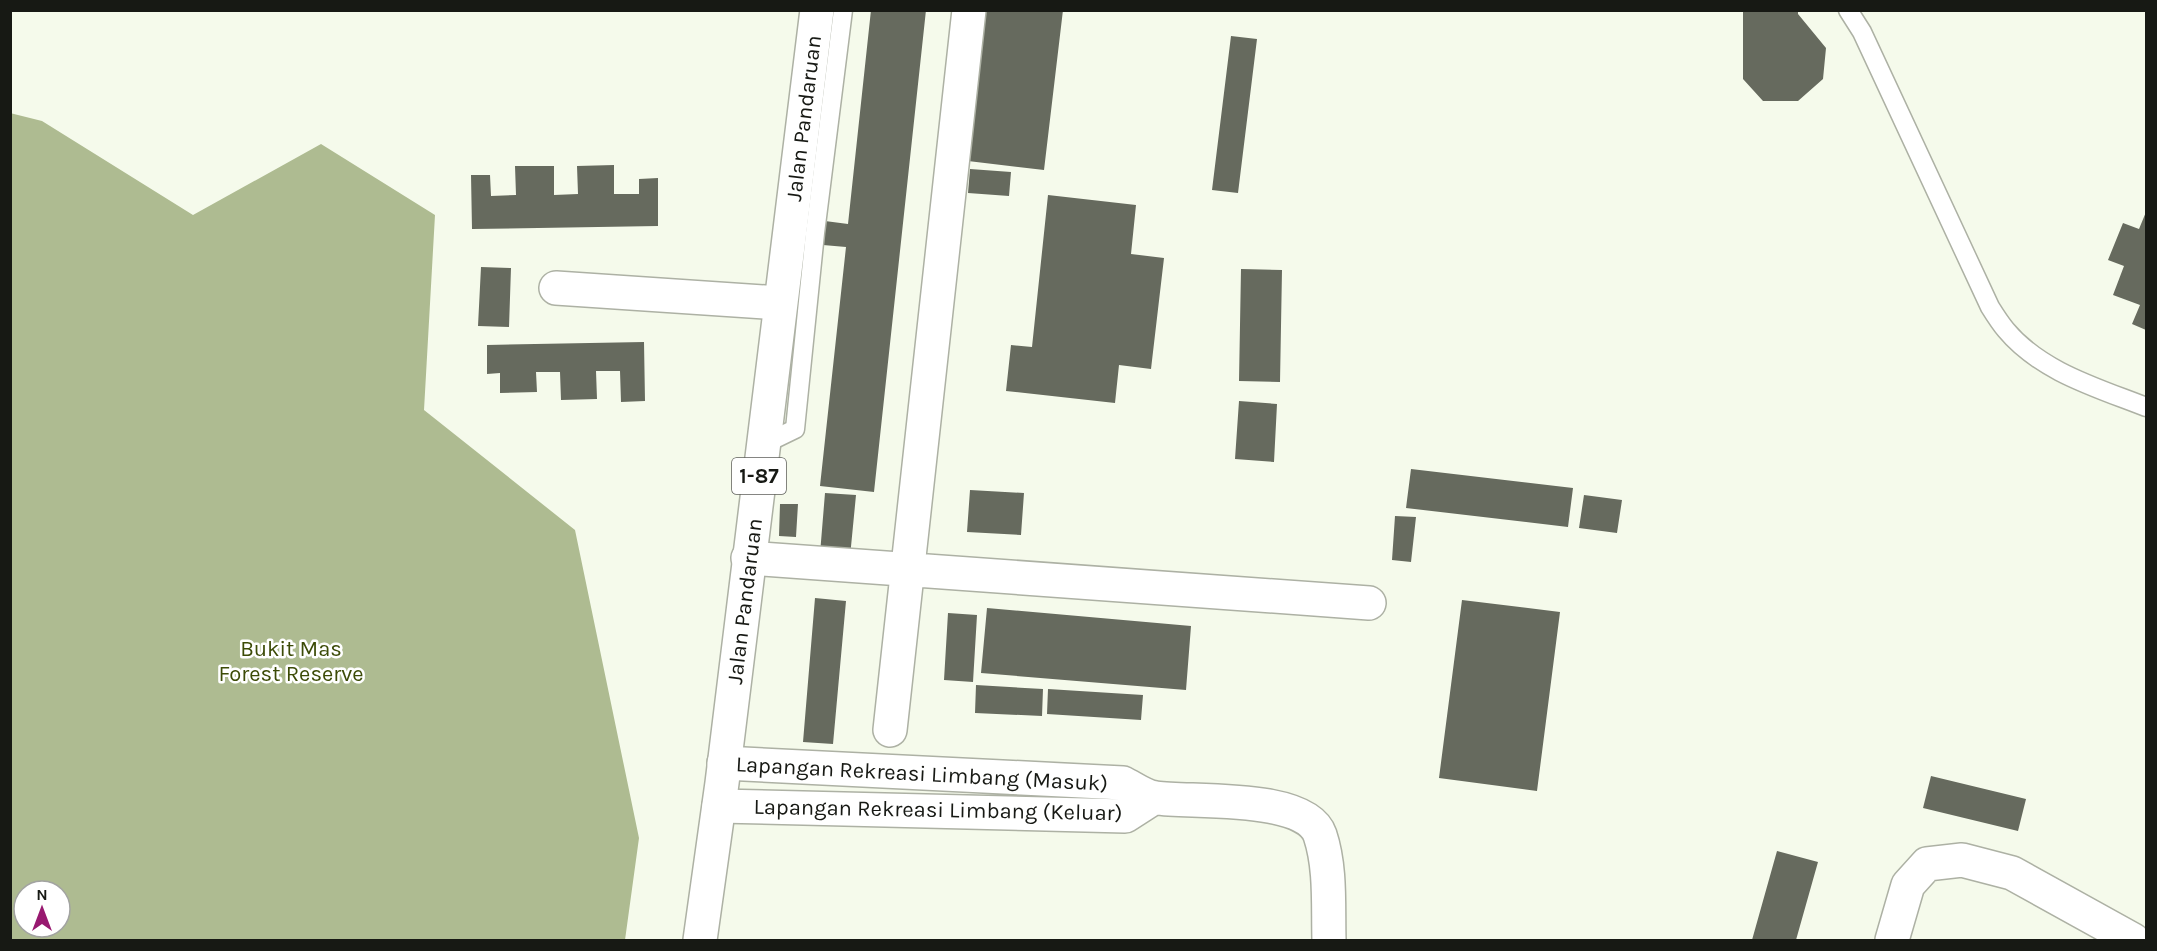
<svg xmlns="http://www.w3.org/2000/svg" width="2157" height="951" font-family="Karla,sans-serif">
	<rect width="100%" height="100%" fill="#f5faeb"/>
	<!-- forest -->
	<path fill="#aebb91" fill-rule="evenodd" d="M10,113L42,121L193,215L321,144L435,215L424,410L575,530L639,838L625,940H11ZM24,891H60V927H24Z"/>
	<!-- building -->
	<path fill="#666a5e" d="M871,10H926L874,492L820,486L846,247L823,245L825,221L848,224Z
		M986,10H1063L1044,170L968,161Z
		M1743,10H1798V14L1826,48L1823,79L1798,101H1763L1743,79Z
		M1231,36L1257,39L1238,193L1212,190Z
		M614,165V194H639V179L658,178V226L472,229L471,175H490L491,196L516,195L515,166H554V195L578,194L577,166Z
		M970,169L1011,172L1009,196L968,193Z
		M1048,195L1136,205L1131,254L1164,258L1151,369L1119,365L1115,403L1006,391L1011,345L1032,347Z
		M2146,212V330L2132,324L2140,305L2113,295L2124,266L2108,260L2123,223L2139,229Z
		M481,267L511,268L509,327L478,326Z
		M1241,269L1282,270L1280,382L1239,381Z
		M644,342L645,401L621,402L620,371H596L597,399L561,400L560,372H536L537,392L500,393V373L487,374V345Z
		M1239,401L1277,404L1274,462L1235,459Z
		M1411,469L1573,488L1568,527L1406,508Z
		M970,490L1024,493L1021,535L967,532Z
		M825,493L856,495L850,557L820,554Z
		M1584,495L1622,500L1617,533L1579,528Z
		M780,504H798L796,537L779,536Z
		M1395,516L1416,517L1411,562L1392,560Z
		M815,598L846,601L833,744L803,742Z
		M1462,600L1560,612L1537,791L1439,778Z
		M987,608L1191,626L1186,690L981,673Z
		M948,613L977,615L973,682L944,680Z
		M976,685L1043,689L1042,716L975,713Z
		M1048,689L1143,695L1141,720L1047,714Z
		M1931,776L2026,799L2018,831L1923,808Z
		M1777,851L1818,862L1796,940H1752Z"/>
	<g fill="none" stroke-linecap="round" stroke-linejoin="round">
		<defs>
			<path id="lane" d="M1848,10L1862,32L1990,307C1995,315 2000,323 2006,330C2041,372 2098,388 2146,407
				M762,445L795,429L815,233L843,10"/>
			<path id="street" d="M556,288L780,303
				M748,558L1369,603
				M890,730L969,10
				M724,763L1123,783C1133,788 1145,797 1156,798C1193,803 1306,794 1320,835C1331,868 1328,906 1329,940
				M719,806L1125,816L1153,798
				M1892,940L1908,885L1927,864L1962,860L2012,873L2133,940"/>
			<path id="highway" d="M700,940L722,783L817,10"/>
		</defs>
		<!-- lane casing -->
		<use href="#lane" stroke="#adb1a4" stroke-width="21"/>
		<!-- street casing -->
		<use href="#street" stroke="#adb1a4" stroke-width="36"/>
		<!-- highway casing -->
		<use href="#highway" stroke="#adb1a4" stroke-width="36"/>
		<!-- lane -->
		<use href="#lane" stroke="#fff" stroke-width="18"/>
		<!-- street -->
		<use href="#street" stroke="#fff" stroke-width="33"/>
		<!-- highway -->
		<use href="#highway" stroke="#fff" stroke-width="33"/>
	</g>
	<g text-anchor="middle" stroke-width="5" stroke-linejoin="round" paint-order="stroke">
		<!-- shield labels -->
		<rect fill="#fff" stroke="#5d5e5a" stroke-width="1.5" x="732" y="458" width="54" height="36" rx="4.5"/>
		<g font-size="21" font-weight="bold" fill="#171914">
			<text x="759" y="483">1-87</text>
		</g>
		<!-- street labels -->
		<g font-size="22" fill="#171914" stroke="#fff">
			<text transform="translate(803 118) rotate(-83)" y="8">Jalan Pandaruan</text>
			<text transform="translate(744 601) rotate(-83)" y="8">Jalan Pandaruan</text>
			<text transform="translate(922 773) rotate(3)" y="8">Lapangan Rekreasi Limbang (Masuk)</text>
			<text transform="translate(938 809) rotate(1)" y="8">Lapangan Rekreasi Limbang (Keluar)</text>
		</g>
		<!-- park labels -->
		<g font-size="22" fill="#3c4b07" stroke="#fff">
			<text x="291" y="656">Bukit Mas<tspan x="291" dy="25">Forest Reserve</tspan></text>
		</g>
	</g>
	<!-- border -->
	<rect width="2157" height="951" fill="none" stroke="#171914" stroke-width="24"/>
	<!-- north arrow -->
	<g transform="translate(42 909)"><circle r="28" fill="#ffffff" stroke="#a2a3a1" stroke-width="1.5"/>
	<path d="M0-4.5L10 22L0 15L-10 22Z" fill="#981970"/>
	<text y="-9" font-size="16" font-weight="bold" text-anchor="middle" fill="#171914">N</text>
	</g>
</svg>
